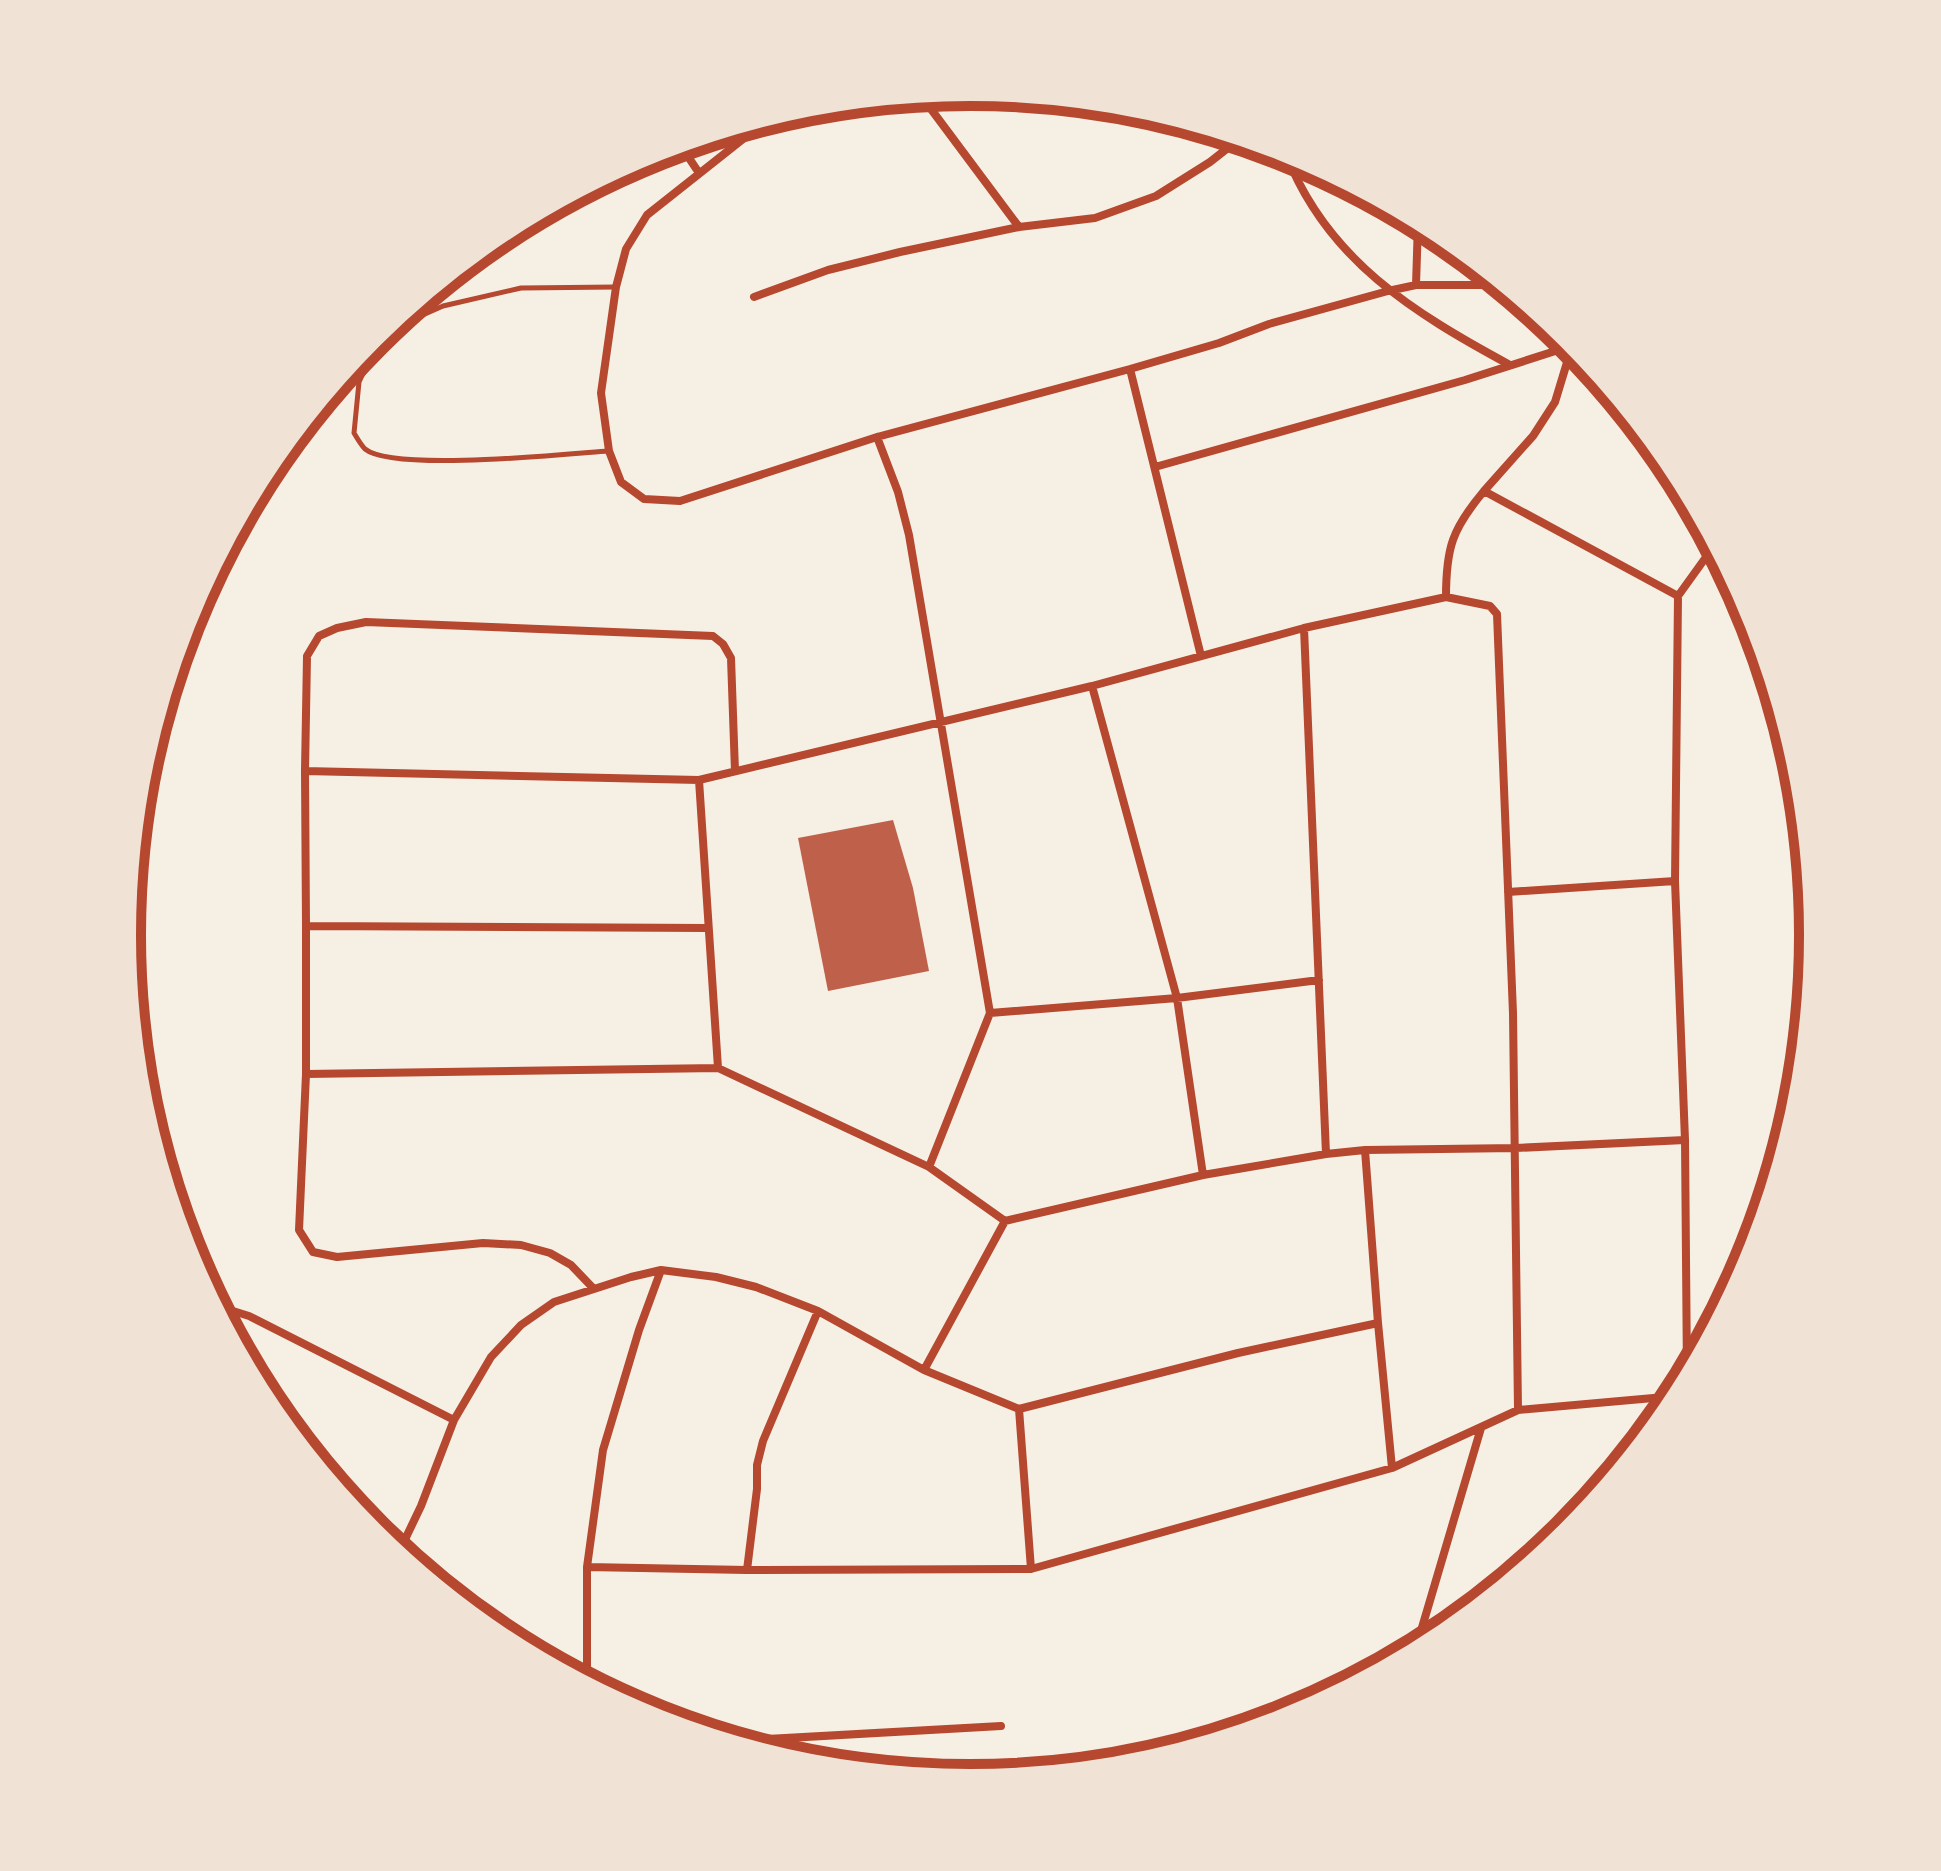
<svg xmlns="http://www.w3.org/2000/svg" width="1941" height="1871" font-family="Poppins,sans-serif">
	<rect width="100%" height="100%" fill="#f6efe4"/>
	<!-- building -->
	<path fill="#bf614a" d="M893,820L913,888L929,971L828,991L798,838Z"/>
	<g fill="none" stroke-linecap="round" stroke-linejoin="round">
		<!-- service -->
		<path stroke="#b5482f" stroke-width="5" d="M608,451C567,454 393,472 365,449C361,445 357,438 354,433L359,382L382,333L443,306L521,288L616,287"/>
		<!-- minor -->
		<path stroke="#b5482f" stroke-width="8" d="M922,97L1019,227
			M767,120L647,215L626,249L616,287L601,393L609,451L621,482L644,499L680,501L877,437L1130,369
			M681,146L699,173
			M1286,154C1327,260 1414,313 1510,365
			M1416,285L1418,223
			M754,297L828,270L900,252L1019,227L1095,218L1156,196L1210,162L1238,140
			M877,437L898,492L909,535L990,1013L929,1167
			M1155,467L1465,380L1571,346
			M1484,491L1533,436L1555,402L1572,346
			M1446,597C1446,548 1452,529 1484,491L1678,596
			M1304,628L1326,1154
			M1201,656L1130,369L1219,343L1269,324L1388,291L1416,285H1501
			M1092,686L1177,998L1203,1175
			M305,771L699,780
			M1508,892L1675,881
			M306,926L305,771L307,656L319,636L337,628L366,622L713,636L723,644L731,658L735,771
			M707,928L306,926V1074L718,1068
			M990,1013L1177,998L1319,980
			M306,1074L299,1230L313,1252L337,1257L483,1243L521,1245L550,1253L571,1265L593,1288
			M1365,1150L1378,1323
			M1005,1221L1203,1175L1326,1154L1365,1150L1516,1148L1685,1140
			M661,1270L639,1330L603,1450L587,1567L747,1570L1031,1569L1392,1468L1518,1410L1676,1396
			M217,1306L249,1316L454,1420
			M924,1370L1005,1221L929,1167L718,1068L699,780L1092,686L1304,628L1446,597L1490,606L1497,614L1513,1013L1518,1410
			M1687,1376L1685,1140L1675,881L1678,596L1714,546
			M1019,1409L1031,1569
			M399,1552L421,1506L454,1420L491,1357L521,1325L554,1302L631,1277L661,1270L716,1277L756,1287L818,1311L924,1370L1019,1409L1238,1353L1378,1323L1392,1468
			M747,1570L757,1489V1465L763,1441L818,1311
			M1419,1648L1421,1631L1481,1428
			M587,1682V1567
			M733,1741L1001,1726"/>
	</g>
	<!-- crop -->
	<path d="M0 0H1941V1871H0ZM141 935a829 829 0 1 1 1658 0a829 829 0 1 1-1658 0Z" fill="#f1e2d6" fill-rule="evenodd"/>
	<path fill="none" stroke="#b5482f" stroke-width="10" d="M141 935a829 829 0 1 1 1658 0a829 829 0 1 1-1658 0Z"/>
</svg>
